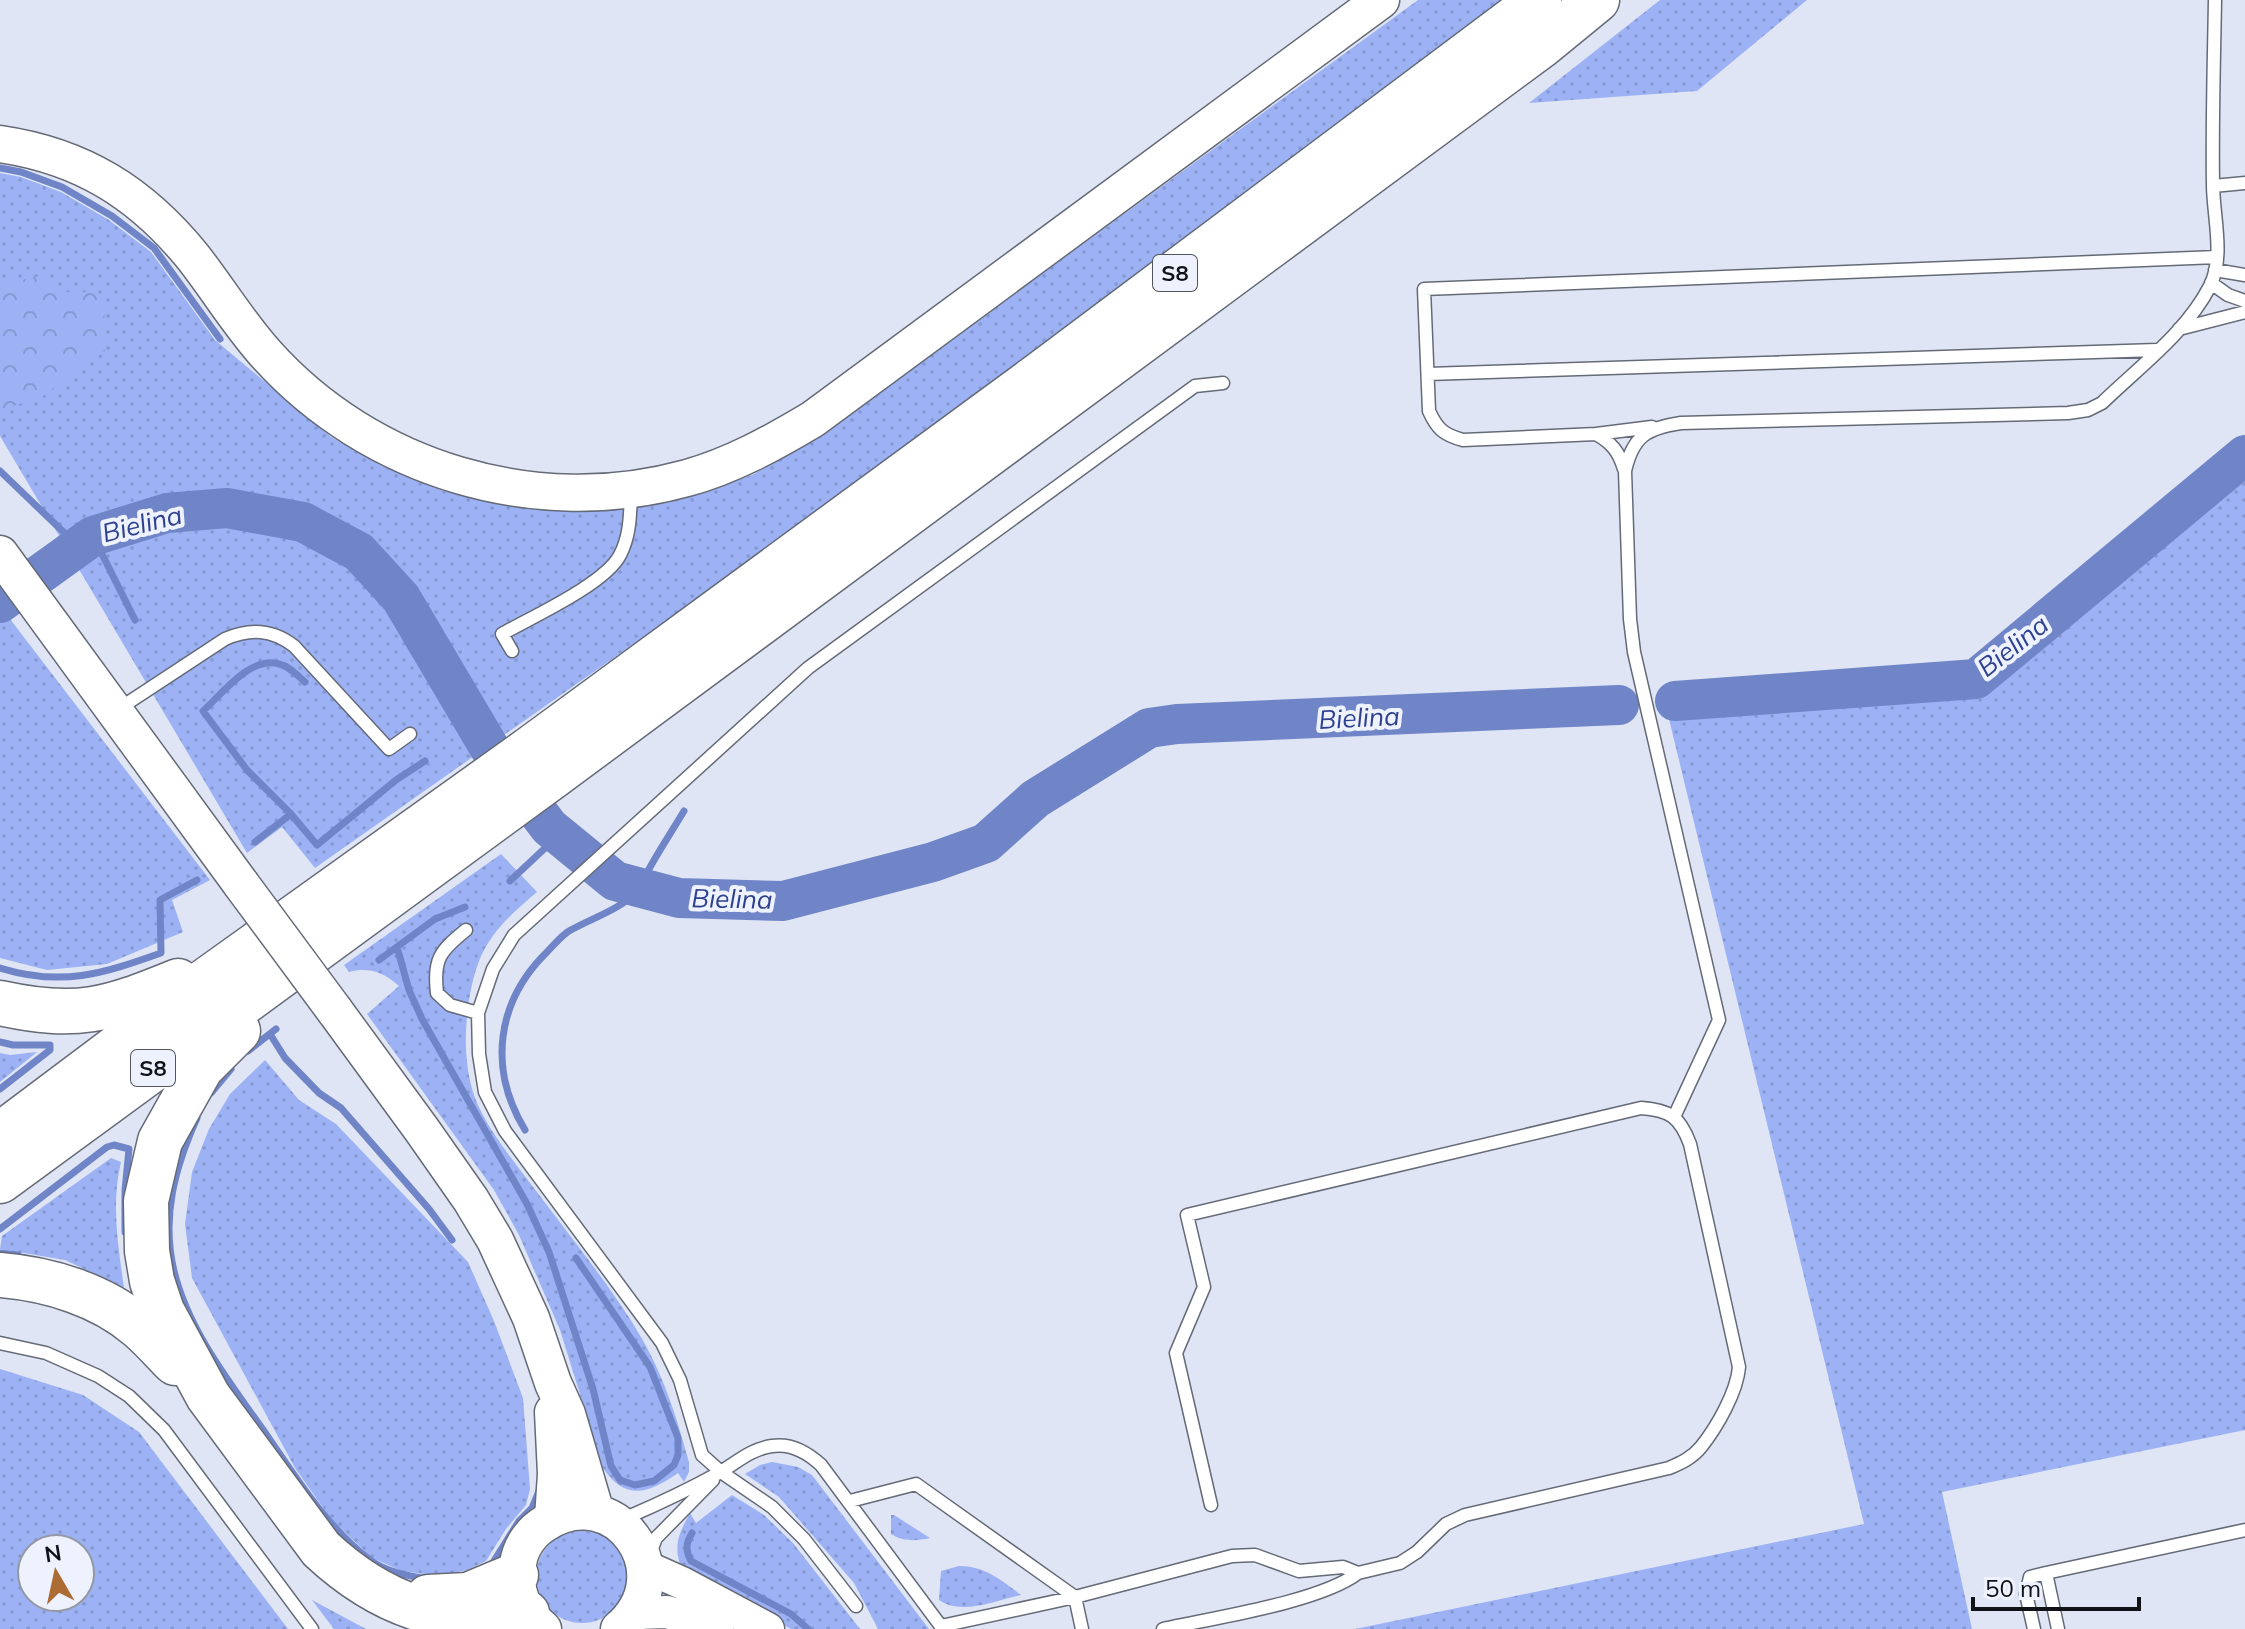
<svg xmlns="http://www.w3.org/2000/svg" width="2245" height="1629" font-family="Mulish,sans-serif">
	<defs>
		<pattern id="grass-dots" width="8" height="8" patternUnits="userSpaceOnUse" patternTransform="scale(2)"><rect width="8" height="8" fill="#9cb2f5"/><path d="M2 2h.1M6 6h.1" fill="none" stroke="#8598d1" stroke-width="1.8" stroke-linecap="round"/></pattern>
		<pattern id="forest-crowns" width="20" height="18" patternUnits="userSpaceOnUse" patternTransform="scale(2)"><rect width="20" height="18" fill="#9cb2f5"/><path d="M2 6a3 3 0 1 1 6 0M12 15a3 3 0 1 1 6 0" fill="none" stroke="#8598d1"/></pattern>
	</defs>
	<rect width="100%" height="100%" fill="#dfe5f4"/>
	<!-- grass -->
	<path fill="url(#grass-dots)" fill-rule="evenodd" d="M1418,0H1508L798,528L315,868L282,827L247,853L0,436V173L21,177L61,192L109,220L151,252L215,340L331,437L382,466L443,491L498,502L631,507L665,502L720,487L754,474L823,433Z
		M1660,0H1807L1697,91L1529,103Z
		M2245,467V1430L1942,1492L1972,1629H1355L1864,1524L1669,719L1703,713L1985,683Z
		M0,606L210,880L172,900L183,932L107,964L47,970L0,958Z
		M501,854L537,892C492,930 476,949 468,1008C464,1037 465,1070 475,1098C486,1126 506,1151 524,1175C560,1223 599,1271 632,1322C662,1370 674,1408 689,1462V1472L684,1482L678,1473C649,1493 626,1502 603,1468L560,1330L519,1235L494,1190L367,1014L399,986C383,972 369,967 349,972L344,965Z
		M37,1052L0,1082V1053L10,1055Z
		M265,1060L299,1100L336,1124L468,1262L494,1321L523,1398L530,1489L526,1505L506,1529L486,1561L467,1570L439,1576L402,1571L372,1558L331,1519L295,1468L192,1278L185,1224L192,1172L209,1129L230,1094Z
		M111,1158L121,1162C111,1204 118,1245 124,1288L65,1260L0,1249L2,1236Z
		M0,1369L83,1395L139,1432L288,1629H0ZM32,1549H80V1597H32Z
		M772,1462L798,1467L812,1475L929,1629H878L854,1583L779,1497L745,1474L760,1465Z
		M732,1495L764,1515L793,1543L860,1629H791L681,1567C673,1545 679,1533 690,1513L696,1523Z
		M891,1515H894L930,1538C915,1541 904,1542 891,1534Z
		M536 1577a46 46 0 1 1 92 0a46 46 0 1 1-92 0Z
		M959,1566C985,1566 1001,1580 1021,1595C996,1600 962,1616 939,1600L941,1571Z
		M312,1600L366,1629H334Z"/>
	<!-- forest -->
	<path fill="url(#forest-crowns)" d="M39,276L64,292H91L104,302L105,351L40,398L0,410V285Z"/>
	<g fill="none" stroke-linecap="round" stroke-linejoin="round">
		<!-- stream -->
		<path stroke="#7085c7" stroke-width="7" d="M0,168L21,172L62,187L112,216L154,248L220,339
			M0,471L77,545
			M93,536L135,620
			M305,682C297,675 289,666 279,664C251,655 222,694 203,711L247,770L291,814L317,845L396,780L425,761
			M255,842L291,814
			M510,881L559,835
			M397,947L409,990L422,1019L527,1204L549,1252L593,1389L611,1466L620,1480L635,1485L654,1481L674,1465L678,1455V1438L650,1367L576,1258
			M379,960L435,919L465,907
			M0,968C62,987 102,974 161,953L160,900L197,880
			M270,1034L285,1058L319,1093L341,1108L429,1209L452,1240
			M0,1042L13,1045H50V1050L0,1089
			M248,1051L276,1029
			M211,1093L231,1069
			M197,1118C175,1167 161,1217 174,1271C189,1332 231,1384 266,1434C297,1479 326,1526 370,1560C386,1572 409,1576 427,1579
			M525,1130C488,1069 496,1002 547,952C554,945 561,936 569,931C592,918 619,910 638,891C643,885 645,876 649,869C660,849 672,831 684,811
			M0,1229L107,1147L114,1145L129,1149L125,1190V1232
			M0,1253L18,1255
			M692,1533C686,1543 685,1550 691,1561L791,1614L808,1629
			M492,1564L519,1521L532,1508L539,1491"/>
		<!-- river -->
		<path stroke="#7085c7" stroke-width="40" d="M0,603L93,536L167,513L227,508L303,522L359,552L401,598L489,747L549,827L615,881L679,898L783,901L933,862L986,843L1035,799L1149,728L1177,724L1619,705
			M1675,701L1976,679L2245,455"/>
		<defs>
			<path id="service" d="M2213,186L2245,183
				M2215,270L2245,275
				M2211,283L2228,295L2245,301
				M2179,329L2245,312
				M1428,374L2157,350
				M1596,434L1652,427
				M1624,469C1619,452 1612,443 1596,434L1463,440C1444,435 1437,429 1429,411L1424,289L2217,257
				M512,651L502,634C532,617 605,584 620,555C630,536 630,516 631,495
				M117,710L225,639C250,628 272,629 294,646L389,749L410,734
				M466,930C440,951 433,959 437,993L450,1005L478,1013
				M1674,1117L1719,1020L1634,652L1630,619L1625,471C1633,436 1647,428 1681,423L2068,413L2088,410L2102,403C2139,367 2186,333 2210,286C2225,256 2213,216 2213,184C2212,122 2214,61 2215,0
				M0,1343L46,1353L98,1376L129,1396L164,1430L312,1629
				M850,1501L916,1484L1075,1597L1082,1629
				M1211,1505L1176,1353L1204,1287L1187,1215L1641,1108C1670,1110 1680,1117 1690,1144L1739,1367C1737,1392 1717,1427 1701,1447C1692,1458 1681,1463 1669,1468L1465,1515L1446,1524L1417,1552L1400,1563L1358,1573
				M620,1518L628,1517C658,1504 688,1490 717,1474C735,1464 750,1449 772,1446C791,1443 807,1452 821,1465L943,1629
				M649,1556L656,1538L713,1480
				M856,1606L804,1539L772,1507L721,1472L702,1455L680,1380L662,1343L505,1131L485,1092L479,1054L478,1013L493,969L514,935L808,668L1195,386L1223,383
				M941,1626L1075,1597L1232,1556L1255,1555L1299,1571L1343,1567L1358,1573C1320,1602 1213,1618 1163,1629
				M2034,1629L2026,1594L2030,1577L2046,1573
				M2058,1629L2046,1573L2245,1530"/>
			<path id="tertiary" d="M646,1567L682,1583L768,1629
				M635,1613L667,1612L717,1629"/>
			<path id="secondary" d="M0,144C82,156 141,193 193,257C218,289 239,324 266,354C370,470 536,520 687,478C731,466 773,443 813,419L1381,0
				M0,554L241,884
				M335,1011L422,1130L471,1200L495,1240L531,1318L553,1383L567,1414L596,1513
				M553,1518L556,1474L553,1412
				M543,1629C523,1612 513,1591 518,1564C520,1548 530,1533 544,1524C614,1477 685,1573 619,1629"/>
			<path id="motorway" d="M0,1003C77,1020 107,1010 178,981
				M238,1031L201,1068L160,1141L146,1201L147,1251L152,1281L162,1311L208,1396L321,1549C380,1604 446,1629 527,1613
				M0,1135L201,984L531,748L1039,375L1539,0
				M0,1181L552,777L1542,45L1597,0
				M0,1275C49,1279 102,1295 139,1327C152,1338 163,1351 175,1363
				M428,1597L468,1595L516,1575"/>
		</defs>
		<!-- service casing -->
		<use href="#service" stroke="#656a77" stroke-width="15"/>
		<!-- tertiary casing -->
		<use href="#tertiary" stroke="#656a77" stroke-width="35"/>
		<!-- secondary casing -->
		<use href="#secondary" stroke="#656a77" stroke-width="39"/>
		<!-- motorway casing -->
		<use href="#motorway" stroke="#656a77" stroke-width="47"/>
		<!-- service -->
		<use href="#service" stroke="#fff" stroke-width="12"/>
		<!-- tertiary -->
		<use href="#tertiary" stroke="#fff" stroke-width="32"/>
		<!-- secondary -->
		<use href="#secondary" stroke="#fff" stroke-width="36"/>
		<!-- motorway -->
		<use href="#motorway" stroke="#fff" stroke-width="44"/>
		<defs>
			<path id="secondary-bridge" d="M241,884L335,1011"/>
		</defs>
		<!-- secondary-bridge casing -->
		<use href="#secondary-bridge" stroke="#656a77" stroke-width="39" stroke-linecap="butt"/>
		<!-- secondary-bridge -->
		<use href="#secondary-bridge" stroke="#fff" stroke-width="36"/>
	</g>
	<g text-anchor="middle" stroke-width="8" stroke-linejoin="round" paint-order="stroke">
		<!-- shield labels -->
		<g fill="#edf2fe" stroke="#52555c" stroke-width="2">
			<rect x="1153" y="255" width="44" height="36" rx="6"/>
			<rect x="131" y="1050" width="44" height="36" rx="6"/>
		</g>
		<g font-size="22" font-weight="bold" fill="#101217">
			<text x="1175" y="281">S8</text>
			<text x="153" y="1076">S8</text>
		</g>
		<!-- water labels -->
		<g font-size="26" font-style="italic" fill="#2e4190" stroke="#edf2fe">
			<text transform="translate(142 524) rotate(-14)" y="9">Bielina</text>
			<text transform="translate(2013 646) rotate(-38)" y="9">Bielina</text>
			<text transform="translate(1359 718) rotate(-3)" y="9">Bielina</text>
			<text transform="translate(732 899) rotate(1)" y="9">Bielina</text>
		</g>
	</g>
	<!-- north arrow -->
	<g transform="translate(56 1573) rotate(351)"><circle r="38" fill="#edf2fe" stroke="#9598a2" stroke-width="2"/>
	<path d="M0-6L14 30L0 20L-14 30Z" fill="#ac6c34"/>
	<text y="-12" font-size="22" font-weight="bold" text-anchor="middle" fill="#101217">N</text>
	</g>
	<!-- scale -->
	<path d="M1973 1597v12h166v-12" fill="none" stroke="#101217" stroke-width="4"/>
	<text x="1985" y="1597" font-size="24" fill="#101217" stroke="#edf2fe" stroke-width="6" paint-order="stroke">50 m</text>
</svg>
